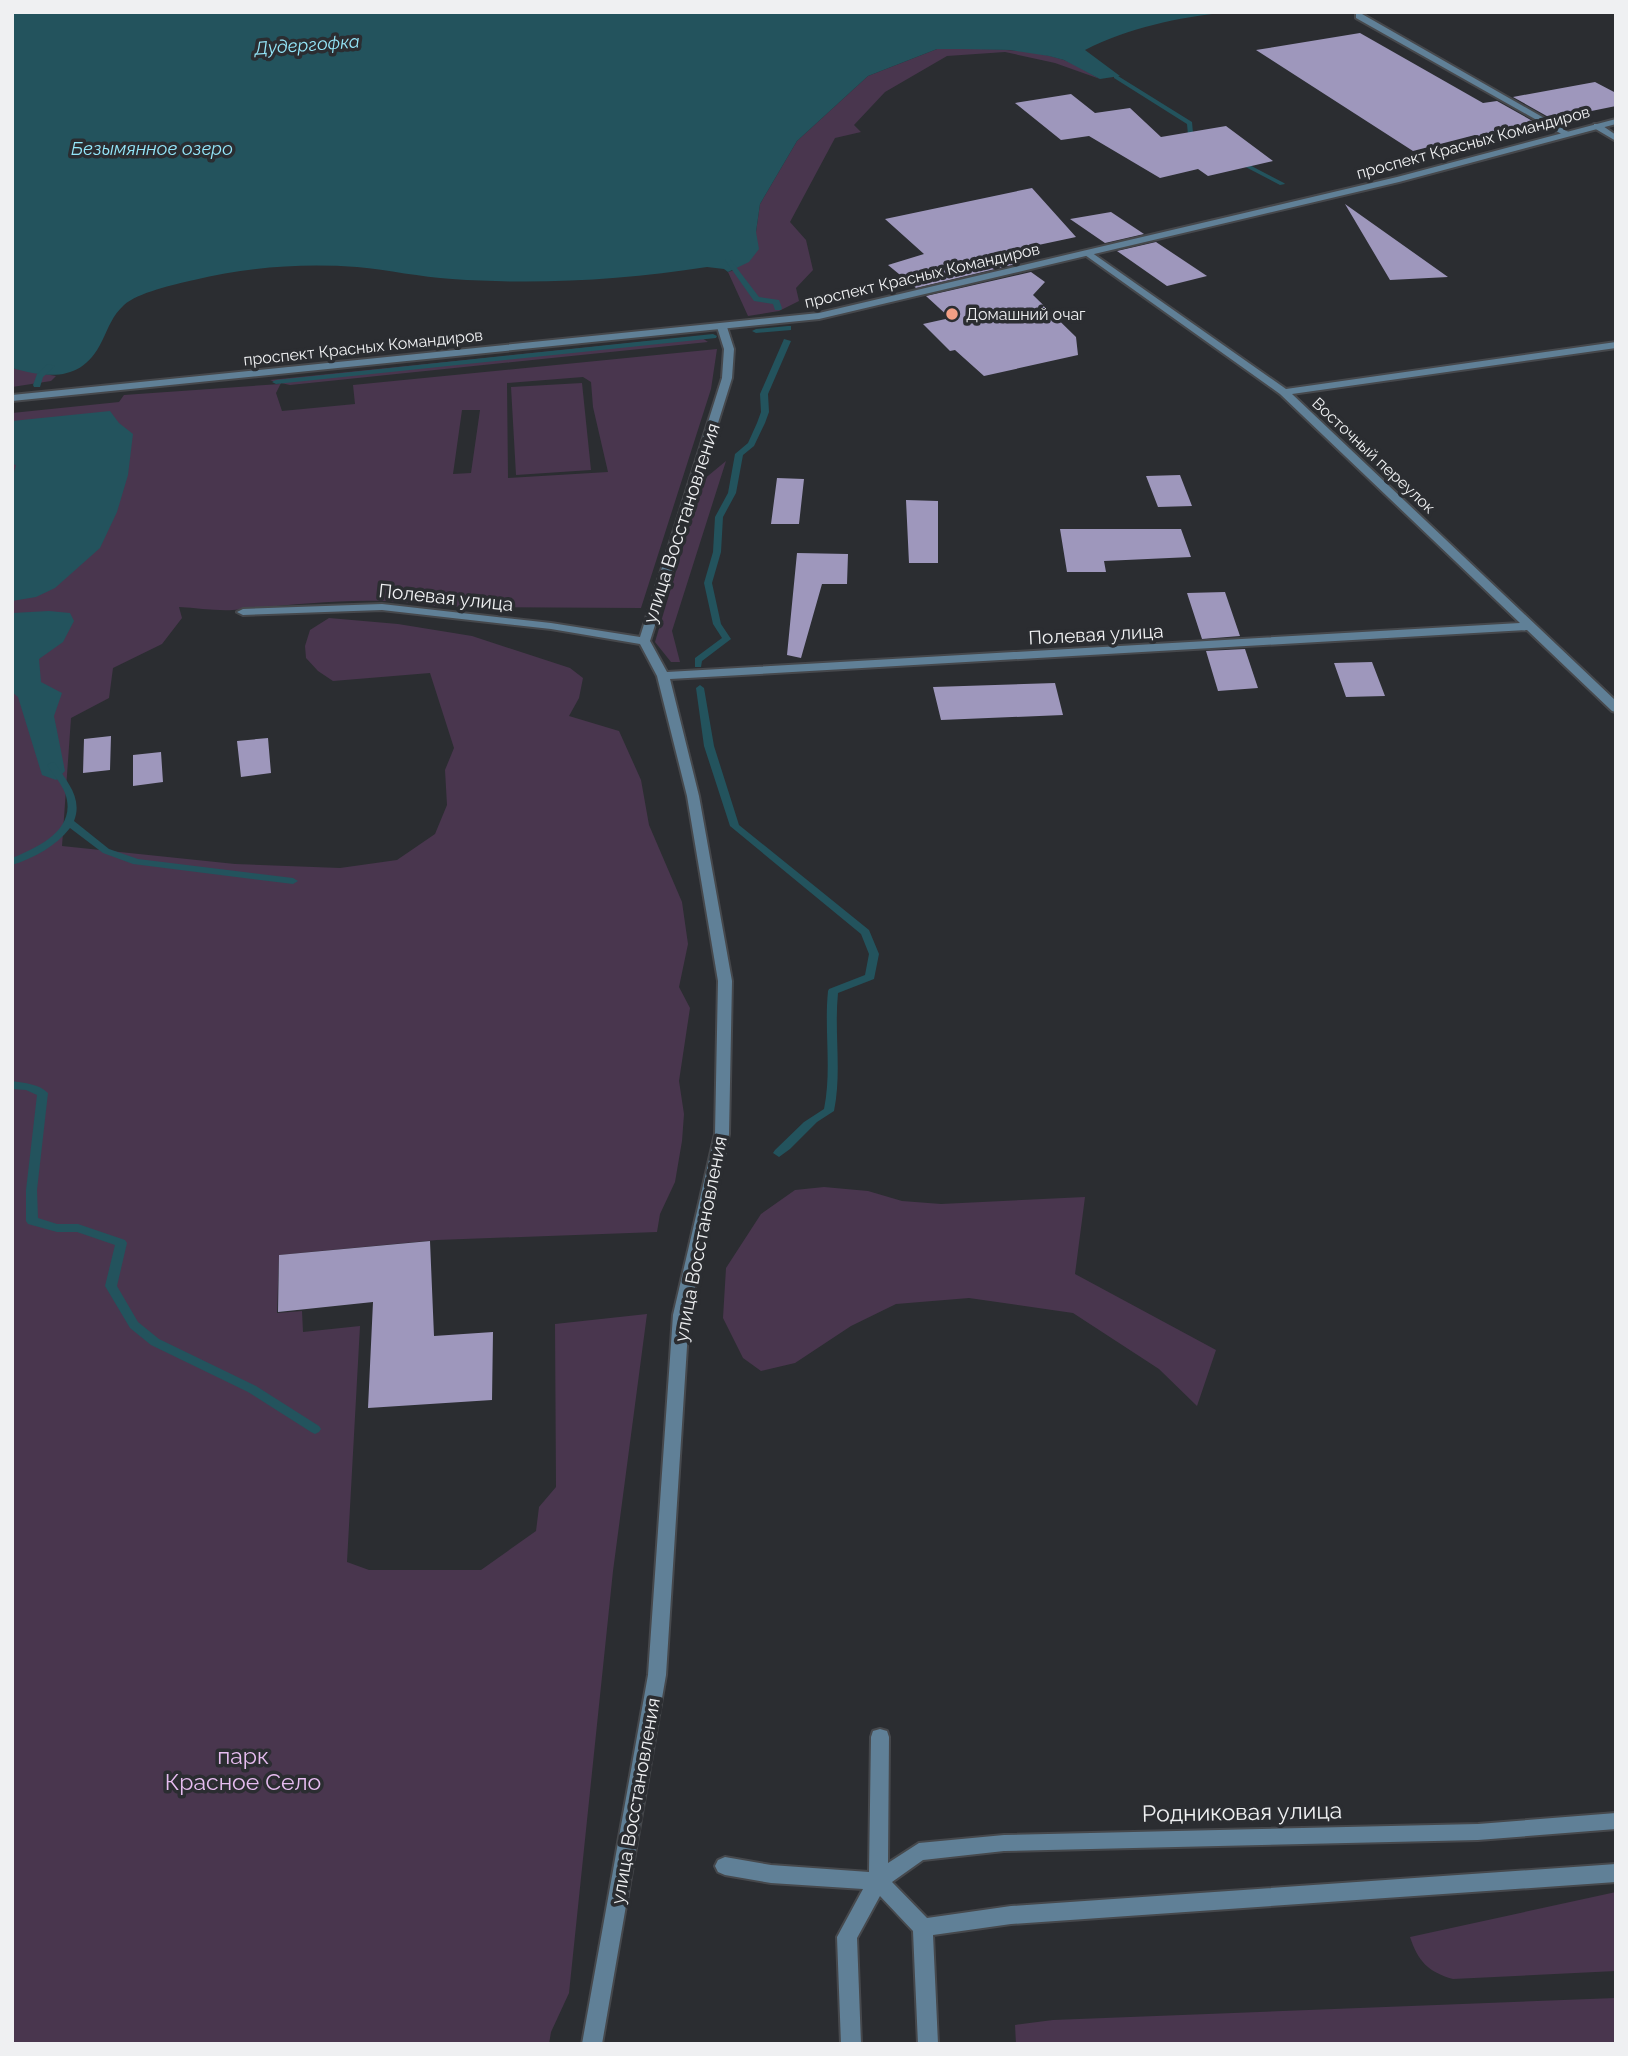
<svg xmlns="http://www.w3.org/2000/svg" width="1628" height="2056" font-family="Raleway,sans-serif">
	<rect width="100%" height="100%" fill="#2b2d31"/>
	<!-- green -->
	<path fill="#49364e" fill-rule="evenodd" d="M937,49C978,49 1022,47 1061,59C1074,63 1087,72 1100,79L1055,63L1005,52L947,56L885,92L854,125L861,132L835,138L790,222L806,240L813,270L796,288L799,301L779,311L748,316L728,272L735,270L756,232L760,204L797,141L868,76Z
		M699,336L708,342L290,385L281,383L276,393L282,411L355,404L353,385L717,349L711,389L641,608L441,607C372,594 303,604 233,610C216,611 197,608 179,607L182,618L162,644L113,668L109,698L71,718L62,846L235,864L340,868L397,860L435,834L447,805L445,770L454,748L430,673L333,681L318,671L306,658L305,646L310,630L329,618L398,624L472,636L570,668L583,678L579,698L569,716L619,731L641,780L649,825L682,902L688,944L679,987L690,1008L679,1081L684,1114L682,1141L675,1182L660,1214L657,1232L437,1240L279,1255L277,1313L302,1311L303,1332L360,1326L347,1562L369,1570H481L536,1531L539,1507L556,1487L555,1324L647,1314L613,1571L569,1993L551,2032L549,2044H12V413L119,402L124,395L280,384L270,380ZM583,377L591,382L593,407L608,472L508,478L507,383ZM462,410H480L471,473L453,474Z
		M12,368L56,376L51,381L12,387Z
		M582,383L591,470L516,475L511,387Z
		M726,461L672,631L680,662H671L655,642L703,480Z
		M824,1187L868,1191L902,1201L941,1204L1085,1197L1075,1274L1216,1350L1197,1406L1159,1369L1073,1313L969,1298L896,1304L851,1326L795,1363L761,1371L743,1358L723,1318L726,1268L761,1214L795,1190Z
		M1616,1892V1971L1453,1979C1428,1972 1418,1961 1410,1937Z
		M1616,1998V2044H1016L1015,2025L1053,2020Z"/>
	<!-- water -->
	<path fill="#23535d" d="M12,12H1227C1177,18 1130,27 1085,50L1120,76L1100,79L1064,60L1049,56L1010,50L961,49H937L868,76L797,141L760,204L756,232L759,249L749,262L728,272L724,269L707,267C623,280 537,285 452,279C420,277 389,270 357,267C302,263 247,267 194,280C175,284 137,293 124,305C112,316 109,327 102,341C83,381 51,379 12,368Z
		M110,411L119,423L133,434L128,475L117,512L100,548L55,588L36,597L12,601V478L16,465L12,464V421Z
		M49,611L70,613L74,621L63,642L39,659L41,682L62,693L54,716L65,771L56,780L42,775L18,697L12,692V613Z"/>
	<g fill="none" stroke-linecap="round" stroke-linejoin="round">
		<!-- stream -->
		<path fill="#23535d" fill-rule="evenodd" d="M1114,76H1118L1192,122L1193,133L1202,138V140H1198L1188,135L1187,124L1114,78Z
			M1238,159L1284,183L1285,184L1280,185L1236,162L1235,161Z
			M726,259H730L759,297L779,300L782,308L781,310H775L773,304L754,301L725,260Z
			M788,326H791V330L756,333L752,331L756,329Z
			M713,334L717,336L716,338L276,384L272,382L276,380Z
			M784,339L791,341L768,394L769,412L765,423L754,446L743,455L736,493L723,517L721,552L712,583L721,624L731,639L702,661L701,667H695V658L722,638L713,624L704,583L713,552L715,517L728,493L735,454L748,443L757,423L761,412L760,394Z
			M48,364L55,366L43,377L40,387H34L33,385L37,374Z
			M700,685L704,688L714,746L739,825L869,930L879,954L874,979L838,993C834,1032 842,1072 834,1111L817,1122L790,1149L779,1157L773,1153L775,1150L804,1122L824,1109C832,1070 824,1030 828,991L829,989L865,975L869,954L861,934L730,826L704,746L696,688Z
			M52,762L55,763C67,782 83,798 74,821L109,849L138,859L293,878L298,881L293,884L133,864L103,853L70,828C56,846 34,858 12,865V858C39,847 78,829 65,793C61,783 53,774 47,765Z
			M12,1081C25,1083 39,1084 48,1093L37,1190L38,1218L57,1224H78L125,1240L127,1243L117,1286L138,1322L159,1339L256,1386L319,1426L321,1429L319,1432L315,1434L311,1432L248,1392L151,1345L130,1328L105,1286L115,1245L77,1232H57L28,1224L26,1221V1190L37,1095L26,1090L12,1089Z"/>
	</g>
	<!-- building -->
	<path fill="#9e97bc" d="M1360,33L1483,103L1497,101L1536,123L1517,127L1520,129L1482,138L1475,135L1413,151L1256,50Z
		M1595,82L1616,93V106L1552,119L1513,97Z
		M1071,94L1095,113L1130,108L1161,137L1226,126L1273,161L1208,176L1198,169L1160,178L1089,136L1061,140L1015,103Z
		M1032,188L1076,237L1005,252L1020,263L916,288L888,265L924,254L885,219Z
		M1345,204L1448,277L1390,280Z
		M1111,212L1144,234L1105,243L1070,219Z
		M1156,242L1207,276L1167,286L1117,251Z
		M1031,272L1045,282L1033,295L1076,337L1078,355L984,376L955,350L950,351L923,324L950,318L926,296Z
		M1180,475L1192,506L1158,507L1146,476Z
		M777,478L804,479L799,524H771Z
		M906,500L938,501V563H909Z
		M1060,529H1181L1191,557L1104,561L1106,572H1067Z
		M797,553L848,554L847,584H822L801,658L787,655Z
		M1225,592L1240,636L1202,639L1187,593Z
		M1245,649L1258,688L1218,691L1206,651Z
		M1372,662L1385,696L1346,697L1334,663Z
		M1055,683L1063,715L941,720L933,687Z
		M111,736L110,770L83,773L84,739Z
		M268,738L271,773L241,777L237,741Z
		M161,752L163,782L133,786V755Z
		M430,1241L434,1336L493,1332L492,1400L368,1408L373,1302L278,1312L279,1255Z"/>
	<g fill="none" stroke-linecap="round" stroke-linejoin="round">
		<defs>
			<path id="minor" d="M1356,14H1362L1572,134L1565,136L1356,18Z
				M1594,124H1600L1616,135V141L1594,128Z
				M1088,250L1286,389L1616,342V348L1292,394L1616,701V712L1612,711L1527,630L670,679L699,796L732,981L729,1134L689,1315L666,1675L602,2044H582L648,1675L673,1315L715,1134L718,981L687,796L657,676L640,644L551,629L382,610L243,615L237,612L243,609L382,604L551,623L640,637L722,378L724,349L717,327L722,324L727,327L734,349L732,378L650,641L667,672L1520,623L1280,394L1085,255L1083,253Z
				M880,1729L887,1731L889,1737L888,1863L919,1843L1004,1835L1478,1824L1616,1813V1829L1478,1840L1004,1851L923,1860L892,1882L927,1918L1011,1906L1616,1864V1882L1011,1924L933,1935L938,2044H918L913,1931L880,1896L857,1938L861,2044H841L837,1937L863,1889L771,1883L725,1875L718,1872L715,1866L718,1860L725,1857L771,1865L869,1872L871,1737L873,1731Z"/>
			<path id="tertiary" d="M1616,119V124L1399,182L819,319L12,401V395L819,313L1397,177Z"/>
		</defs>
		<!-- minor casing -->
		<use href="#minor" stroke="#46484c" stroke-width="4"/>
		<!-- tertiary casing -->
		<use href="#tertiary" stroke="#46484c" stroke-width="4"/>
		<!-- minor -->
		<use href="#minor" fill="#608097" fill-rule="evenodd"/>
		<!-- tertiary -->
		<use href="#tertiary" fill="#608097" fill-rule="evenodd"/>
	</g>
	<!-- markers -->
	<circle fill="#f39f85" stroke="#2b2d31" stroke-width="2.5" cx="952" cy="314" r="7"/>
	<g text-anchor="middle" stroke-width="7" stroke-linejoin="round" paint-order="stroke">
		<!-- far-street labels -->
		<g font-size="16" fill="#eff0f2" stroke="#2b2d31">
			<text transform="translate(1473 142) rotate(-15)" y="6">проспект Красных Командиров</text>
			<text transform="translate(922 275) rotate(-13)" y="6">проспект Красных Командиров</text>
			<text transform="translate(363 347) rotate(-6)" y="6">проспект Красных Командиров</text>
			<text transform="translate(1374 455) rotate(43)" y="6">Восточный переулок</text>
		</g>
		<!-- far-poi labels -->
		<g font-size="16" fill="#eff0f2" stroke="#2b2d31" text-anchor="start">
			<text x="966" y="320">Домашний очаг</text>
		</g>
		<!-- far-water labels -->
		<g font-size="18" font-style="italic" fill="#95e7fa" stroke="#2b2d31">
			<text transform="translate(307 45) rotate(-4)" y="6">Дудергофка</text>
			<text x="152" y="155">Безымянное озеро</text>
		</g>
		<!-- street labels -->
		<g font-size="19" fill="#eff0f2" stroke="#2b2d31">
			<text transform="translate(681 523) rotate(-72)" y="7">улица Восстановления</text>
			<text transform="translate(446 597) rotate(6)" y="7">Полевая улица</text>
			<text transform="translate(1096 634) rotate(-3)" y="7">Полевая улица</text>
			<text transform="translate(700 1239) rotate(-79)" y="7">улица Восстановления</text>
			<text transform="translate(635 1801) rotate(-80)" y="7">улица Восстановления</text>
		</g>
		<!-- near-park labels -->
		<g font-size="23" fill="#e6bcf0" stroke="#2b2d31">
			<text x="243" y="1764">парк<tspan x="243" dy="26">Красное Село</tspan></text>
		</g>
		<!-- near-street labels -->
		<g font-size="23" fill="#eff0f2" stroke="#2b2d31">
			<text transform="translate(1242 1812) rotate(-1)" y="8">Родниковая улица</text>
		</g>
	</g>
	<!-- border -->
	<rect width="1628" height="2056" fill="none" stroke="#eff0f2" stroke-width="28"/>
</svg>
